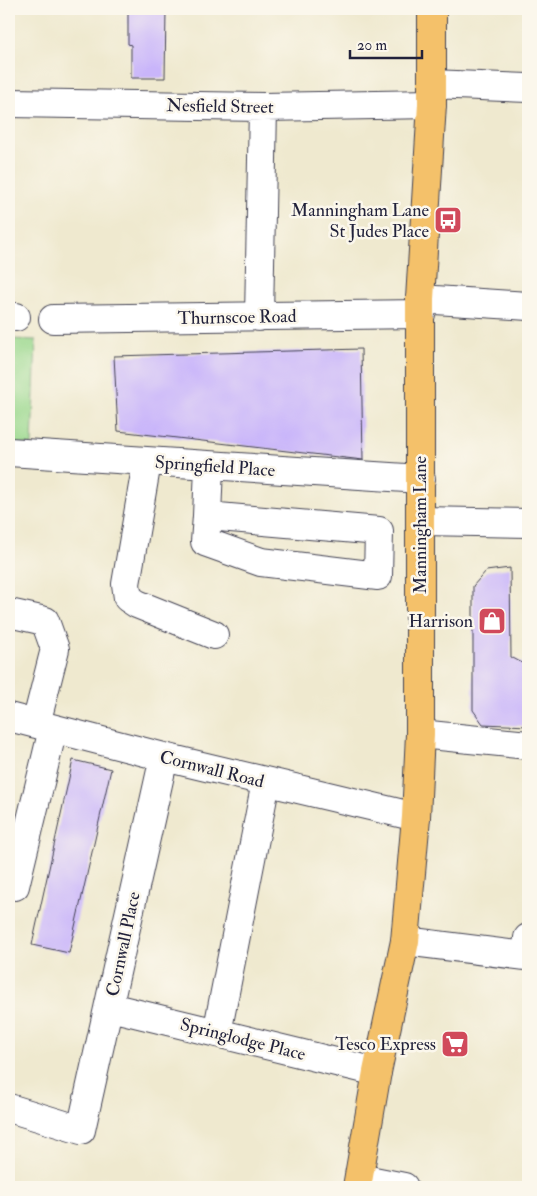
<svg xmlns="http://www.w3.org/2000/svg" width="537" height="1196" font-family="'IM FELL Double Pica',serif">
	<rect width="100%" height="100%" fill="#fbf7ec"/>
	<filter id="ink" filterUnits="userSpaceOnUse"><feTurbulence type="fractalNoise" baseFrequency=".02" numOctaves="2"/><feDisplacementMap in="SourceGraphic" scale="10" xChannelSelector="R" yChannelSelector="G"/><feConvolveMatrix kernelMatrix="1 2 1 2 8 2 1 2 1" color-interpolation-filters="sRGB"/></filter>
	<filter id="wash" filterUnits="userSpaceOnUse"><feTurbulence type="fractalNoise" baseFrequency=".0096" numOctaves="4" result="noise"/><feDisplacementMap in="SourceGraphic" scale="20" xChannelSelector="R" yChannelSelector="G"/><feGaussianBlur stdDeviation="1.12" result="paint"/><feColorMatrix in="noise" values="0 0 0 0 0 0 0 0 0 0 0 0 0 0 0 0 0 1.4 0 .05"/><feComposite in="paint" operator="in"/></filter>
	<g filter="url(#wash)">
		<rect width="100%" height="100%" fill="#efe9cf"/>
		<!-- green -->
		<path fill="#9ad88d" stroke="#5e7d64" d="M9,339L36,340L32,445L9,443Z"/>
		<g id="blocks">
			<!-- building -->
			<path fill="#c9b5fa" d="M128,9H166L165,78H131V45L128,44Z
				M361,349L363,460L118,431L114,356Z
				M510,568L511,657L528,666V726L483,724L473,710V586L486,571Z
				M73,760L111,769L69,953L32,945Z"/>
		</g>
	</g>
	<g filter="url(#ink)">
		<use href="#blocks" fill-opacity="0" stroke="#414051" stroke-width="1"/>
		<g fill="none" stroke-linecap="round" stroke-linejoin="round">
			<defs>
				<path id="minor" d="M432,84L528,88
					M9,103L263,107L432,104
					M420,299L528,306
					M9,317H16
					M259,317L263,107
					M53,319L421,314
					M9,452L421,479
					M147,462L126,584L128,598L137,604L214,635
					M207,516L205,542L261,562L378,576L379,531L207,516L209,466
					M421,521L528,523
					M9,613L45,621L55,649L36,724
					M9,717L164,757L416,817
					M420,734L528,745
					M15,886L53,729
					M405,941L526,956L528,938
					M110,1007L377,1072
					M217,1033L266,782
					M9,1108L81,1130L164,757
					M359,1178L404,1187"/>
				<path id="major" d="M357,1187L377,1072L405,941L416,817L420,734V299L432,104V9"/>
			</defs>
			<!-- minor casing -->
			<use href="#minor" stroke="#414051" stroke-width="30"/>
			<!-- major casing -->
			<use href="#major" stroke="#414051" stroke-width="30"/>
			<!-- minor -->
			<use href="#minor" stroke="#fff" stroke-width="28"/>
			<!-- major -->
			<use href="#major" stroke="#f4c16a" stroke-width="28"/>
		</g>
	</g>
	<!-- icons -->
	<defs>
		<symbol id="bus-square" viewBox="-11 -11 22 22"><rect x="-9" y="-9" width="18" height="18" rx="4" fill="#d1495b" stroke="#fbf7ec"/><path d="M-5-6H5V4H4V6H2V4H-2V6H-4V4H-5ZM-3.5-4V0h7V-4ZM-3.5 1.2v1.5H-2V1.2ZM2 1.2v1.5H3.5V1.2Z" fill="#fff"/></symbol>
		<symbol id="shop-square" viewBox="-11 -11 22 22"><rect x="-9" y="-9" width="18" height="18" rx="4" fill="#d1495b" stroke="#fbf7ec"/><path d="M-5-2.5h2.3a2.7 3.5 0 0 1 5.4 0H5L5.5 6h-11ZM-1.5-2.5h3a1.5 2.3 0 0 0-3 0Z" fill="#fff"/></symbol>
		<symbol id="supermarket-square" viewBox="-11 -11 22 22"><rect x="-9" y="-9" width="18" height="18" rx="4" fill="#d1495b" stroke="#fbf7ec"/><path d="M-6-5.5h2.5l.6 2H6L4.5 2H-2.5L-4.4-4H-6ZM-1.5 3.2a1.3 1.3 0 1 0 .1 0ZM3 3.2a1.3 1.3 0 1 0 .1 0Z" fill="#fff"/></symbol>
	</defs>
	<g fill-rule="evenodd">
		<use href="#bus-square" x="432" y="204" width="32" height="32"/>
		<use href="#shop-square" x="476" y="605" width="32" height="32"/>
		<use href="#supermarket-square" x="439" y="1028" width="32" height="32"/>
	</g>
	<g text-anchor="middle" stroke-width="5" stroke-linejoin="round" paint-order="stroke">
		<!-- street labels -->
		<g font-size="18" fill="#22223b" stroke="#fbf7ec">
			<text transform="translate(220 106) rotate(1)" y="6">Nesfield Street</text>
			<text transform="translate(237 317) rotate(-1)" y="6">Thurnscoe Road</text>
			<text transform="translate(215 466) rotate(4)" y="6">Springfield Place</text>
			<text transform="translate(420 525) rotate(-90)" y="6">Manningham Lane</text>
			<text transform="translate(212 769) rotate(14)" y="6">Cornwall Road</text>
			<text transform="translate(123 944) rotate(-78)" y="6">Cornwall Place</text>
			<text transform="translate(243 1039) rotate(14)" y="6">Springlodge Place</text>
		</g>
		<!-- poi labels -->
		<g font-size="18" fill="#22223b" stroke="#fbf7ec" text-anchor="end">
			<text x="429" y="216">Manningham Lane<tspan x="429" dy="21">St Judes Place</tspan></text>
			<text x="473" y="627">Harrison</text>
			<text x="436" y="1050">Tesco Express</text>
		</g>
	</g>
	<!-- margin -->
	<rect width="537" height="1196" fill="none" stroke="#fbf7ec" stroke-width="30"/>
	<!-- scale -->
	<path d="M350 50v8h72v-8" fill="none" stroke="#22223b" stroke-width="2.5"/>
	<text x="357" y="50" font-size="15" fill="#22223b" stroke="#fbf7ec" stroke-width="4" paint-order="stroke">20 m</text>
</svg>
